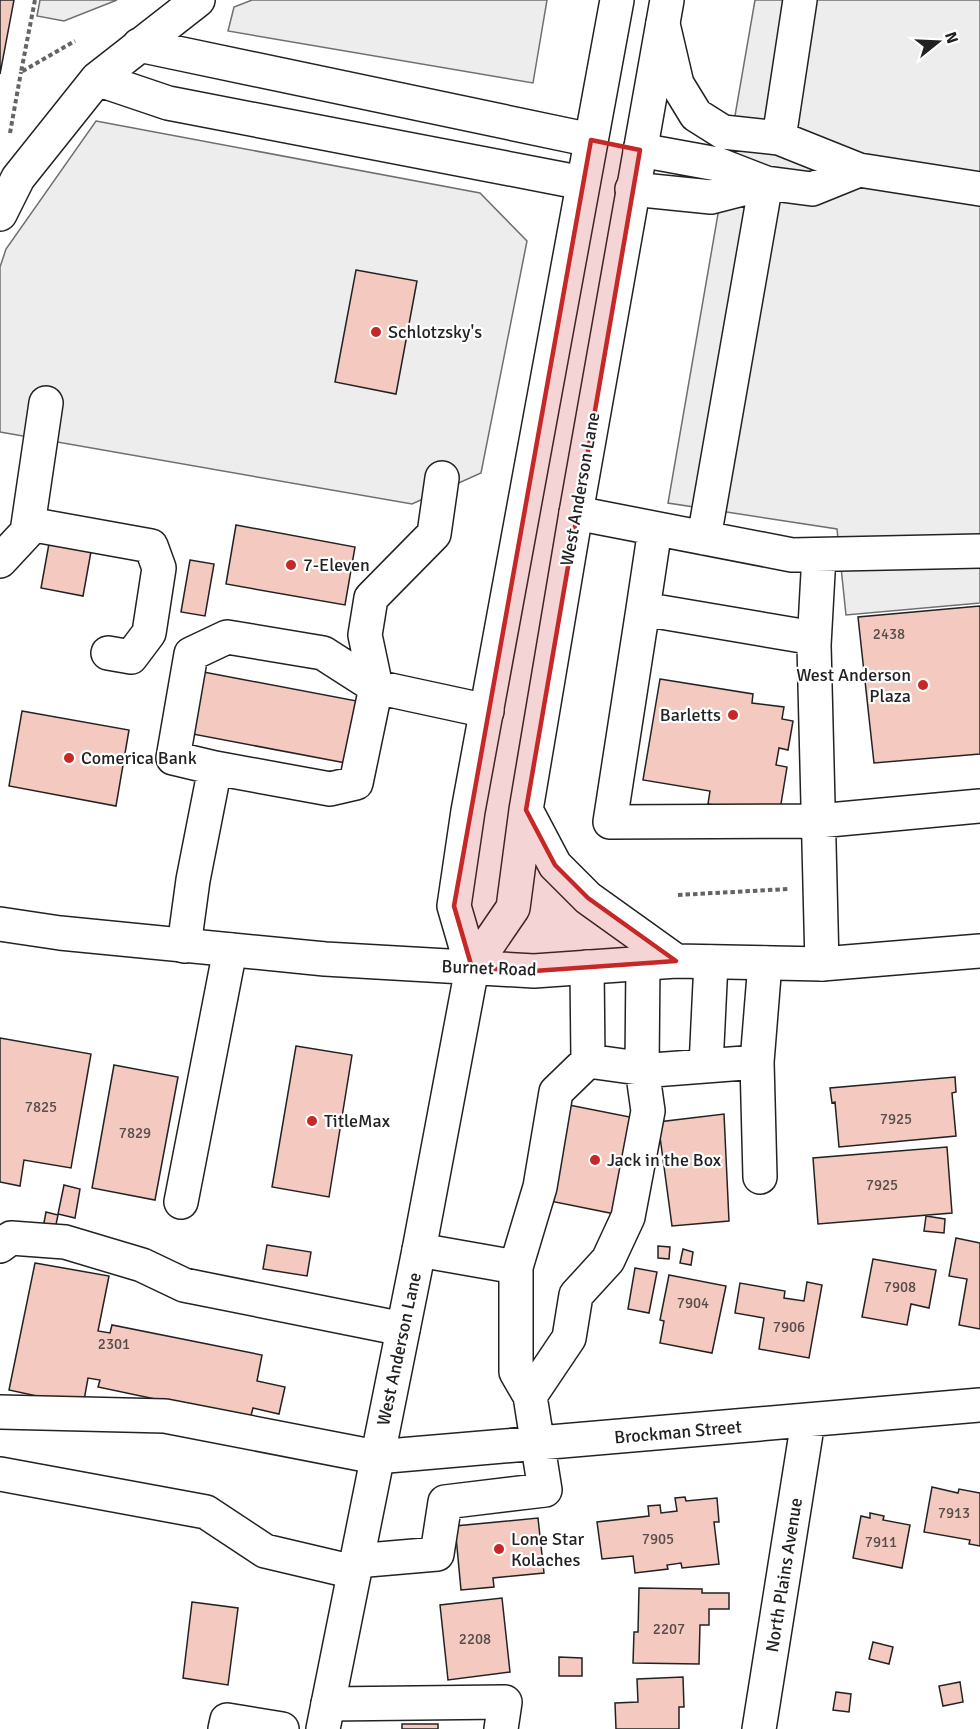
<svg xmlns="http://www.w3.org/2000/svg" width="980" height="1729" font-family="Signika,sans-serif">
	<rect width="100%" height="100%" fill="#fff"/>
	<!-- parking -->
	<path fill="#ededed" stroke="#6f6f6f" stroke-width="1.5" d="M40,0H117L64,21L37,16Z
		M252,0H547L533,83L228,31L234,7Z
		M755,0H980V603L846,615L837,529L668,503Z
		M96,121L480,193L527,241L481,473L412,504L0,432V267L6,249Z"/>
	<!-- building -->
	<path fill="#f3c9c0" stroke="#222" stroke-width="1.5" d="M0,0H14L0,74Z
		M356,270L417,281L396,394L335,382Z
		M236,525L355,547L345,605L226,584Z
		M50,538L92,546L83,596L41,588Z
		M190,560L214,564L205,616L181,612Z
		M980,606V754L874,763L858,617Z
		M193,670L362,702L351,764L182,732Z
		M660,679L753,694L752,703L784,707L782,719L793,721L788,750L779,748L776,765L787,767L779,816L708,804L710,791L643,780Z
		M22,711L129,730L116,806L9,786Z
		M0,1038L91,1054L71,1168L24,1160L20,1186L0,1182Z
		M296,1046L352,1055L329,1197L272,1187Z
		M114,1065L178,1077L155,1200L92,1188Z
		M955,1077L956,1092L952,1093L956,1136L839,1147L835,1102L832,1103L830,1088Z
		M569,1105L640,1119L620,1215L550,1201Z
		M724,1114L729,1221L672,1226L658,1122Z
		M947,1147L952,1213L818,1224L813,1158Z
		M64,1185L80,1189L75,1218L58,1214Z
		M46,1212L58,1215L54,1234L42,1233Z
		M926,1216L945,1219L944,1233L924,1231Z
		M956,1238L980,1243V1329L959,1325L967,1279L949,1276Z
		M267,1245L311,1252L307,1276L263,1269Z
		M658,1246L670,1247L669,1259L658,1258Z
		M683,1249L693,1252L691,1265L680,1263Z
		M873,1259L936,1270L929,1308L911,1304L907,1325L862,1317Z
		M35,1263L109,1276L98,1331L110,1333L112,1325L262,1355L257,1381L285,1387L279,1414L253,1408L250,1419L98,1387L100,1380L88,1378L83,1406L9,1390Z
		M635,1268L657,1272L649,1313L628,1309Z
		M669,1275L726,1286L712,1353L660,1343L664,1321L660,1320Z
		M807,1282L822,1285L809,1358L759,1349L764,1318L735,1313L740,1283L785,1291L784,1298L804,1301Z
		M932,1487L958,1493L959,1489L980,1493V1546L969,1544L970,1540L924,1532Z
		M685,1497L686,1501L717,1498L719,1522H714L719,1564L682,1568L681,1563L667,1565L668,1569L635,1573L633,1556L602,1559L597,1522L649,1516L648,1506L660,1505L661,1513L677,1511L675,1498Z
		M870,1513L884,1516L883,1520L910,1525L902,1568L853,1558L861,1516L870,1518Z
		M538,1518L544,1573L493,1578L494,1587L461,1590L455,1526Z
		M639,1588L702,1589V1593H729V1609H709V1625H700L699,1664L633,1663L634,1632H638Z
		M502,1598L510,1672L448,1680L440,1605Z
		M192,1602L238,1608L228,1685L183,1678Z
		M873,1642L893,1647L889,1664L869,1659Z
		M559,1657L582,1658V1676H559Z
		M683,1677L684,1707H679V1729H616L615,1703L638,1702L637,1679Z
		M960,1682L963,1702L943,1706L939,1686Z
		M836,1692L851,1694L849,1712L833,1710Z
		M402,1724H438V1729H402Z"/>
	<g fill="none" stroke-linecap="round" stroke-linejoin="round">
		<defs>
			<path id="minor" d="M663,24L677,84L696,115L723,132L779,138L859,170
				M139,45L591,140
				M97,79L168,103L583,183
				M779,138L800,0
				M632,189L711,197L766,183L717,164L640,150
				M0,214L18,178L97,79L198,0
				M576,513L792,555L980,551
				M29,524L151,546L159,568L149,633L131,657L108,653
				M655,529L643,609L814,638
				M704,538L766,183L812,189L859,170L980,189
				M819,555L814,645L822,964
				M0,561L27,532L46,403
				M643,609L610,822L818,821L980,806
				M215,768L173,758L191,654L227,637L323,653L376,687L487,711
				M184,946L193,880L215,768L330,789L356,783L376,687L365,635L371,598L434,534L442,478
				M587,967L588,1061
				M757,1062L765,963
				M706,1066L711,962
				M181,1202L230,950
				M0,1246L11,1238L65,1242L142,1265L184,1285L403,1329
				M516,1267L540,1187L556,1092L588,1061L653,1070L757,1062L760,1177
				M530,1396L569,1338L576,1295L608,1260L628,1217L648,1111L642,1068L643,963
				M0,1412L165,1416L376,1457L980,1405
				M0,1474L206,1512L265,1551L354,1572
				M356,1561L437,1554L445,1502L545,1490L530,1396L516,1372V1267L419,1250
				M328,1704L505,1702L501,1729
				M225,1729L227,1720L282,1729
				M759,1729L808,1421"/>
			<path id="major" d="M526,810L555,865L588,898L676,961
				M0,924L60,933L325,959L534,971L676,961L822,964L980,951
				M472,968L454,906L468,811L617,0
				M323,1729L419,1250L472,968L513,908L526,810L576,513L667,0"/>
		</defs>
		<!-- minor casing -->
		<use href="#minor" stroke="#222" stroke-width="36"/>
		<!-- major casing -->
		<use href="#major" stroke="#222" stroke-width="36"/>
		<!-- path -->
		<path stroke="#646464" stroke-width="4" stroke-dasharray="4.5 3" stroke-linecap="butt" d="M35,0L21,72L75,41
			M10,133L21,72
			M678,895L788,889"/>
		<!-- minor -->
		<use href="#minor" stroke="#fff" stroke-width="33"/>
		<!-- major -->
		<use href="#major" stroke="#fff" stroke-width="33"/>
	</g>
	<!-- marked area -->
	<path fill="#c62828" fill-opacity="0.2" stroke="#c62828" stroke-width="4.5" stroke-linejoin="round" d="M591,140L640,150L526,810L555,865L588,898L676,961L534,971L472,968L454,906Z"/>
	<!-- markers -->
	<g fill="#c62828" stroke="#fff" stroke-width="2">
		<circle cx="376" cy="332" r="6"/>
		<circle cx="291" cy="565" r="6"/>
		<circle cx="923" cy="685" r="6"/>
		<circle cx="733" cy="715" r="6"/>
		<circle cx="69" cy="758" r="6"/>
		<circle cx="312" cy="1121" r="6"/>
		<circle cx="595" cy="1160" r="6"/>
		<circle cx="499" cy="1549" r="6"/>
	</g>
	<g text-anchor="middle" stroke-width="4.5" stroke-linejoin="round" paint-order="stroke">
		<!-- number labels -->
		<g font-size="15" fill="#564c4a">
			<text x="889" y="639">2438</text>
			<text x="41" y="1112">7825</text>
			<text x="896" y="1124">7925</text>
			<text x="135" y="1138">7829</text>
			<text x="882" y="1190">7925</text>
			<text x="900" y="1292">7908</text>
			<text x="693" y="1308">7904</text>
			<text x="789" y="1332">7906</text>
			<text x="114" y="1349">2301</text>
			<text x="954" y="1518">7913</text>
			<text x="658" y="1544">7905</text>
			<text x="881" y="1547">7911</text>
			<text x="669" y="1634">2207</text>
			<text x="475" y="1644">2208</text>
		</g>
		<!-- poi labels -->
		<g font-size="18" fill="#222" stroke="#fff" text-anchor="start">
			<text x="388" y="338">Schlotzsky's</text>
			<text x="303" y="571">7-Eleven</text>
			<text x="911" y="681" text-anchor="end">West Anderson<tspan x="911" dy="21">Plaza</tspan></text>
			<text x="721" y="721" text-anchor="end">Barletts</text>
			<text x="81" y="764">Comerica Bank</text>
			<text x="324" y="1127">TitleMax</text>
			<text x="607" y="1166">Jack in the Box</text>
			<text x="511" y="1545">Lone Star<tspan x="511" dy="21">Kolaches</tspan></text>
		</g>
		<!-- street labels -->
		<g font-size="18" fill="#222" stroke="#fff">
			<text transform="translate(580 489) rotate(-80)" y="6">West Anderson Lane</text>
			<text transform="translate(489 968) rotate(2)" y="6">Burnet Road</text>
			<text transform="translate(399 1349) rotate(-78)" y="6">West Anderson Lane</text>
			<text transform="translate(678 1432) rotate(-5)" y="6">Brockman Street</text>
			<text transform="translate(784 1575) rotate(-81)" y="6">North Plains Avenue</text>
		</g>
	</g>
	<!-- north arrow -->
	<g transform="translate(938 42) rotate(72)" stroke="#ffffff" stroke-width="4.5" paint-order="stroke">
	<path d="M0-4.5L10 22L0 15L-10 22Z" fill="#222222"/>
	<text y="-9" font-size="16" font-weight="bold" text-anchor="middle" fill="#222222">N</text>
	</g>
</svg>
